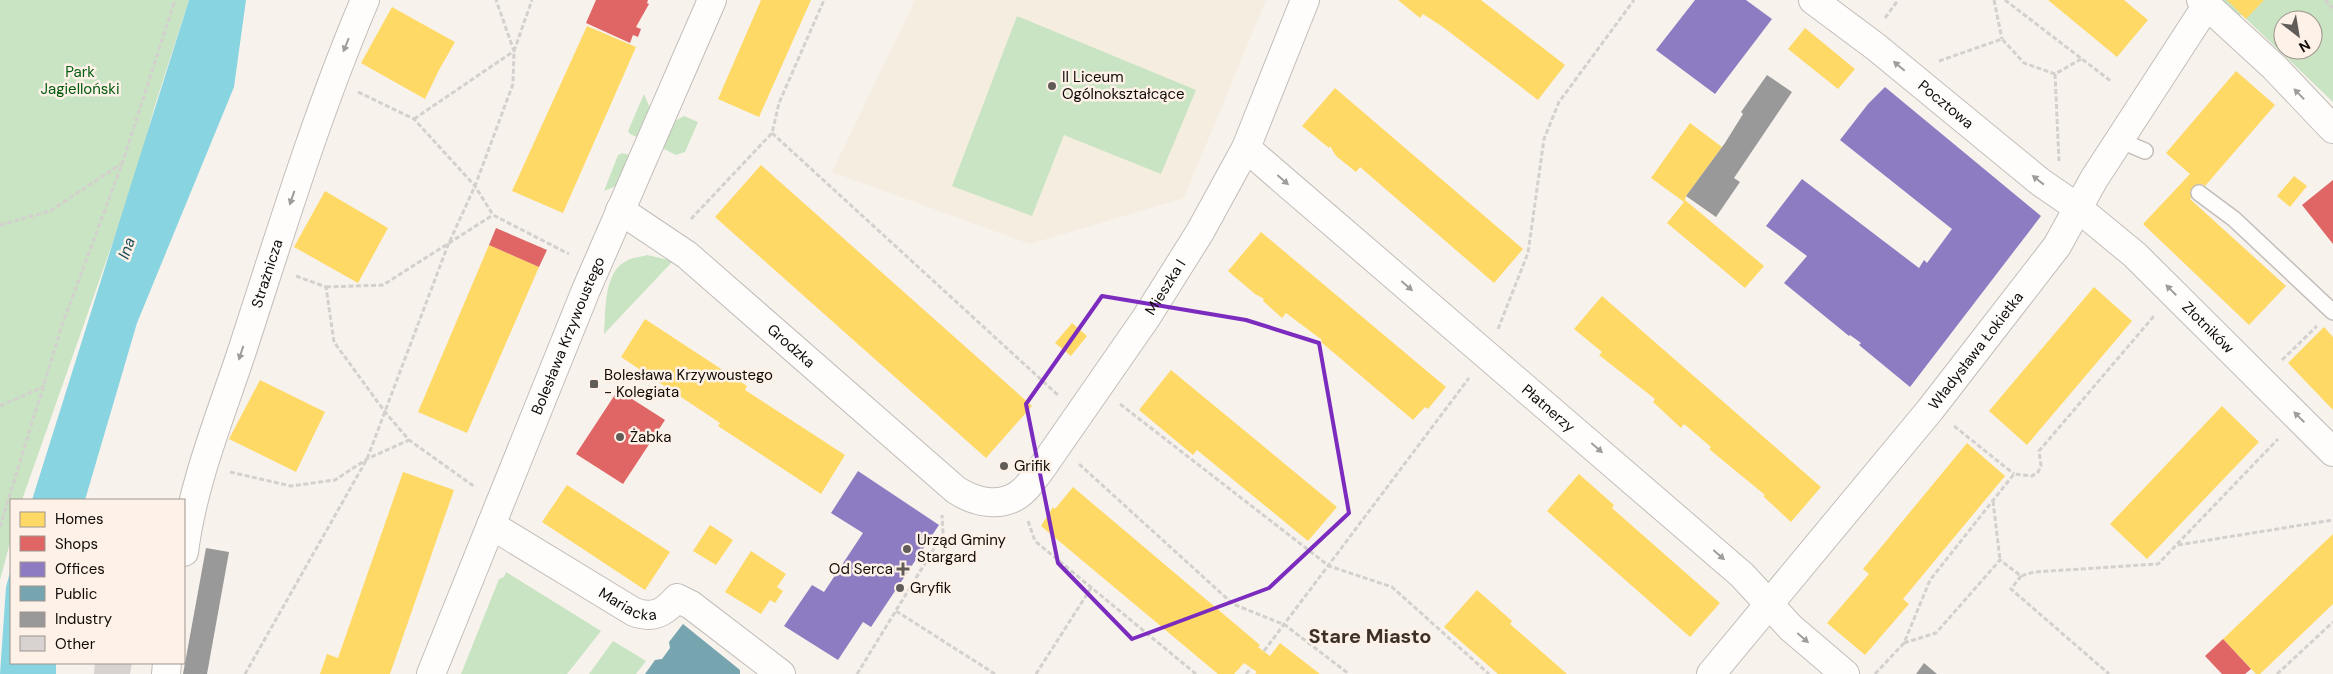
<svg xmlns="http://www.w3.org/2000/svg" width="2333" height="674" font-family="'DM Sans',sans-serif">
	<rect width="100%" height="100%" fill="#f8f2ed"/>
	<!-- education -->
	<path fill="#f5eddf" d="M915,0H1266L1184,198L1030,244L832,172Z"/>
	<!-- green -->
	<path fill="#c8e4c2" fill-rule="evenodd" d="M0,0H189L155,105L134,182L22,500H11V539L0,580Z
		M2219,0H2333V102L2242,15L2236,16ZM2283,20H2313V50H2283Z
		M1017,16L1196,90L1161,174L1064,135L1032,216L952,186Z
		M644,94L650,108L637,137L630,134L628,131Z
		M684,116L698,122L685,152L676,155L662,148L675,121Z
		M623,153L629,155L618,185L604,191L618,155Z
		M647,255L673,261L604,334C606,310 603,271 628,260C634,257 641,257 647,255Z
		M506,572L601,631L567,674H461L499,579L504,577Z
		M613,641L646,661L636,674H589Z"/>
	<!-- water -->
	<path fill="#88d4e0" d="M189,0H246L234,87L137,323L85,500H32Z
		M11,569V663H56V674H0L6,587Z"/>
	<!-- homes -->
	<path fill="#ffd966" d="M761,0H811L759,117L718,99Z
		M1398,0H1481L1565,65L1538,100L1443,27L1423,14L1420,18Z
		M2048,0H2124L2148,20L2117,57Z
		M2227,0H2264L2246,19Z
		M392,7L455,42L439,70L425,99L361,63Z
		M587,26L636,47L563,213L512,191Z
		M1805,28L1855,69L1838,89L1788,49Z
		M2236,71L2275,105L2205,186L2202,184L2190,199L2286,286L2249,325L2143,224L2190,174L2166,153Z
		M1335,88L1523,249L1494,283L1360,167L1356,172L1336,156L1330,146L1329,148L1302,126Z
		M1690,123L1722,147L1686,196L1685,200L1764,266L1745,288L1667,223L1684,202L1651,178Z
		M761,165L1032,406L986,458L715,217Z
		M2294,176L2307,186L2290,207L2277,196Z
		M325,191L388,228L358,283L294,247Z
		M1261,232L1446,387L1428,409L1425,407L1413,420L1321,342L1322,340L1286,313L1282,318L1263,301L1264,299L1255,294L1228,271Z
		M489,245L539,267L467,433L418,412Z
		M2094,287L2132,321L2027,445L1989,411Z
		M1602,296L1821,487L1791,522L1763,496L1765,495L1709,449L1711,447L1684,424L1681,428L1653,402L1655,399L1599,355L1602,352L1574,329Z
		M645,319L747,386L745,390L845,455L821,494L718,426L720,423L621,357Z
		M1072,323L1087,336L1071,356L1055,343Z
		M2324,327L2333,337V410L2288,363Z
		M1171,370L1337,507L1308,541L1197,450L1193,455L1139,410Z
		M260,380L325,412L296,472L229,439Z
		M2222,406L2259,442L2147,559L2110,524Z
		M1967,443L2005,476L1903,599L1909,604L1865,655L1827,623L1869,574L1863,569Z
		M403,472L454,490L390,674H320L327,654L338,658Z
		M1579,474L1614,505L1612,508L1720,603L1690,637L1547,511Z
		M567,485L670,552L645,590L542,522Z
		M1073,487L1260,645L1258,647L1270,656L1280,643L1320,674H1255L1257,672L1244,663L1234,674H1218L1041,526L1053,507L1055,509Z
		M710,525L733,540L716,565L693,551Z
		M2333,534V604L2260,674H2256L2223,639Z
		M751,551L786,574L777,587L783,591L775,603L770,600L761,614L725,592Z
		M1477,590L1512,621L1510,624L1567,674H1498L1444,627Z"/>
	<!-- shops -->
	<path fill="#e06666" d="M596,0H648L647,3L649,4L636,27L641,29L638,37L633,35L630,43L586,23Z
		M2333,180V244L2302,205Z
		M496,228L547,250L539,267L489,245Z
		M618,390L665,420L623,484L576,454Z
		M2223,639L2251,669L2245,674H2222L2205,656Z"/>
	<!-- offices -->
	<path fill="#8e7cc3" d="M1695,0H1746L1772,19L1715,94L1656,50Z
		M1885,87L2041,216L1910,387L1859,345L1861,343L1850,335L1849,336L1784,283L1807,256L1766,226L1802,179L1919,268L1924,260L1927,263L1952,229L1840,140L1868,104Z
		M858,471L939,525L871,627L863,622L838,660L784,626L812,585L824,592L863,533L831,513Z"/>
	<!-- public -->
	<path fill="#76a5af" d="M683,624L740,670V674H645L655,660L662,659L670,648L669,642Z"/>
	<!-- industry -->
	<path fill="#999" d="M1767,75L1792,92L1734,178L1740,182L1716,217L1686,196L1725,143L1743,114L1741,112Z
		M206,548L229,552L207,674H183Z
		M1924,663L1937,674H1916Z"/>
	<!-- building -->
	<path fill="#d8d2d1" d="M95,663H132L130,674H94Z"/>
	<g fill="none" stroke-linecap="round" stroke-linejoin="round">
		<defs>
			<path id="lane" d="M2119,140L2145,151
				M2199,193L2234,219L2333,312"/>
			<g id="street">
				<path id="s1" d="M1813,0L1876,47L2039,181L2078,208L2135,255L2333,452"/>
				<path d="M2201,0L2274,67L2333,129"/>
				<path id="s2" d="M1246,148L1742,575L1791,628L1845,674"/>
				<path id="s3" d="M620,210L687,255L956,490C976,503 1004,509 1023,491C1029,486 1034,478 1039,472L1146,318L1200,232L1246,148L1305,0"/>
				<path id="s4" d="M491,525L634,612C653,619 664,613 677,598L691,605L781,674"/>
				<path id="s5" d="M184,552C193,481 221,415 243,348C281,231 317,113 365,0"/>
				<path d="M166,674L167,663"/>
				<path id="s6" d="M431,674L586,290L712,0"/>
				<path id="s7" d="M1711,674L1930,410L2057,246L2094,179L2207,5"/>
			</g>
		</defs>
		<!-- lane casing -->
		<use href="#lane" stroke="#c2bdb9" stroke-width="18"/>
		<!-- street casing -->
		<use href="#street" stroke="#c2bdb9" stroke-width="30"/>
		<!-- path -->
		<path stroke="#d3d0ce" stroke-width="3" stroke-dasharray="5 2.5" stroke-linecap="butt" d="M1994,0L2002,39
			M2005,0L2112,82
			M2325,0L2333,8
			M1885,18L1898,0
			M1939,61L2002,39L2024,63L2055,74L2081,59
			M2055,74L2059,161
			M358,92L414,119L475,186L493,215L569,254
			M414,119L514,51L496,0
			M772,133L1059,396
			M691,219L772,133L779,103L824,0
			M0,225L50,211L121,164
			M296,276L326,287L334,342L385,412L409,440L475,487
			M326,287L383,285L493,215
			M1498,329L1528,253L1544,139L1559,102L1634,0
			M2282,360L2317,326
			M1120,404L1329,566L1392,587L1489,674
			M0,406L45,386
			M1954,426L2014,474
			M1079,464L1233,604L1285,625L1349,674
			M230,472L291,486L335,480L367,459L409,440
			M1993,501L2000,560
			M1028,521L1035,541L1196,674
			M0,527L62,325L122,164L175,0
			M2178,545L2333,520
			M2021,576L2011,589L2109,674
			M896,611L995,674
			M1904,643L1936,633L2000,560L2021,576L2034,572L2158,564L2278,439
			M1264,651L1469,378
			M245,674L367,459L448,245L475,186L513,84L514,51L532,0
			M857,674L943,534L942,515
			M1036,674L1091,588
			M1246,674L1251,668
			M1875,674L1904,643L1930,580L2014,474L2032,476L2038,472L2041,466L2039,451L2154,316
			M2277,674L2333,622"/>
		<!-- lane -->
		<use href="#lane" stroke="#fefdfc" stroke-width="15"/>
		<!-- street -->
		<use href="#street" stroke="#fefdfc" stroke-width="28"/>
	</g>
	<!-- one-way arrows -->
	<defs><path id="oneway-solid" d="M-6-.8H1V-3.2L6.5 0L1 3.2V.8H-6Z" transform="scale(1.25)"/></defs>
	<g fill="#9f9d9a">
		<use href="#oneway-solid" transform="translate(346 45) rotate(112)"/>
		<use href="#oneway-solid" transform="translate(1899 66) rotate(-140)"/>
		<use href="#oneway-solid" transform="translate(2299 94) rotate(-134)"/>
		<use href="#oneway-solid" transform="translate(1283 180) rotate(41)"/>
		<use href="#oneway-solid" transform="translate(2038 180) rotate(-142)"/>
		<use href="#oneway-solid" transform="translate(292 198) rotate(109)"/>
		<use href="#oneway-solid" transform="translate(1407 286) rotate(41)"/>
		<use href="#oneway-solid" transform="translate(2171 290) rotate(-135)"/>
		<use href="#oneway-solid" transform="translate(241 353) rotate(108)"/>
		<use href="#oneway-solid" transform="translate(2299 417) rotate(-135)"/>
		<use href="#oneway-solid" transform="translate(1597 448) rotate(41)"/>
		<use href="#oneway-solid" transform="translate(1719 555) rotate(41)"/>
		<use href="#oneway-solid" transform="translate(1803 638) rotate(41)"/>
	</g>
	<!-- marked area -->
	<path fill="none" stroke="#7b2cbf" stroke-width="4" stroke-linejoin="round" d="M1102,296L1246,320L1319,343L1349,513L1269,588L1132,639L1058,563L1026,404Z"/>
	<!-- markers -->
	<g fill="#625c58" stroke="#fdf1e8" stroke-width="2">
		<circle cx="1052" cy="86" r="5"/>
		<rect x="589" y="379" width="10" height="10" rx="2.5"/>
		<circle cx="620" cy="437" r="5"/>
		<circle cx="1004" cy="466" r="5"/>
		<circle cx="907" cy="549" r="5"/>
		<path d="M900.5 561.5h5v5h5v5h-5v5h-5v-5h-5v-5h5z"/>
		<circle cx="900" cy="588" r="5"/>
	</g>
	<g text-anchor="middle" stroke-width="5" stroke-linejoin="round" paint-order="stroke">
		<!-- park labels -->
		<g font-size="15" fill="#015c0d" stroke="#fdf1e8">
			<text x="80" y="77">Park<tspan x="80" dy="17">Jagielloński</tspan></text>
		</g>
		<!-- poi labels -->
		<g font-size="15" fill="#110c08" stroke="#fdf1e8" text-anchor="start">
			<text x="1062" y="82">II Liceum<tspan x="1062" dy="17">Ogólnokształcące</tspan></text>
			<text x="604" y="380">Bolesława Krzywoustego<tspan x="604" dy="17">- Kolegiata</tspan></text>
			<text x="630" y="442">Żabka</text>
			<text x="1014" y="471">Grifik</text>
			<text x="917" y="545">Urząd Gminy<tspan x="917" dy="17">Stargard</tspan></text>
			<text x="893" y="574" text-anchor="end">Od Serca</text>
			<text x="910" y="593">Gryfik</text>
		</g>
		<!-- street labels -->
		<g font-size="15" fill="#110c08" stroke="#fdf1e8">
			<text dy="5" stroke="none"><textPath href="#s1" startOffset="169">Pocztowa</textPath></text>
			<text dy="5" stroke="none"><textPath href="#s5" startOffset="291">Strażnicza</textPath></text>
			<text dy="5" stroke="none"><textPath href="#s3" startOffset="759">Mieszka I</textPath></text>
			<text dy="5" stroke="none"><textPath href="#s1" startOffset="514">Złotników</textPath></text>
			<text dy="5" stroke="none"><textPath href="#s6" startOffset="365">Bolesława Krzywoustego</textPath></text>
			<text dy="5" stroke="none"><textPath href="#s3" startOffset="219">Grodzka</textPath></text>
			<text dy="5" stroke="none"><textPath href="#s7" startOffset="418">Władysława Łokietka</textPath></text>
			<text dy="5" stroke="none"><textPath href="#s2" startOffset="399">Płatnerzy</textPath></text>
			<text dy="5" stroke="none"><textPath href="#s4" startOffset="159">Mariacka</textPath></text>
		</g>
		<!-- water labels -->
		<g font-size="16" font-style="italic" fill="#1b4c55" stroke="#fdf1e8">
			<text transform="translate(126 248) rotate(-70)" y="6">Ina</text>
		</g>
		<!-- district labels -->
		<g font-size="20" font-weight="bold" fill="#3c3128" stroke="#fdf1e8">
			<text x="1370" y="643">Stare Miasto</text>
		</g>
	</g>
	<!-- legend -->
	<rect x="10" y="499" width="175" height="165" fill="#fdf1e8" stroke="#9f958e"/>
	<rect x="20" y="512" width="25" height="15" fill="#ffd966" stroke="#9f958e"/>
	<text x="55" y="524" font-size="15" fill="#110c08">Homes</text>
	<rect x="20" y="536" width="25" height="15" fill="#e06666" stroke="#9f958e"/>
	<text x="55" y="549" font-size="15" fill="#110c08">Shops</text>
	<rect x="20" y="562" width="25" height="15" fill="#8e7cc3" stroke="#9f958e"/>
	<text x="55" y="574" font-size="15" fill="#110c08">Offices</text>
	<rect x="20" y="586" width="25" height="15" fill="#76a5af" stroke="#9f958e"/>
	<text x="55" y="599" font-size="15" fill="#110c08">Public</text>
	<rect x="20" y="612" width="25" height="15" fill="#999999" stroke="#9f958e"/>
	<text x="55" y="624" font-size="15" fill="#110c08">Industry</text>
	<rect x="20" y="636" width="25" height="15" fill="#d8d2d1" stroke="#9f958e"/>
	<text x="55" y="649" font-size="15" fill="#110c08">Other</text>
	<!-- north arrow -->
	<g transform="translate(2298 35) rotate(149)"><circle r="24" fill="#fdf1e8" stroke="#9f958e"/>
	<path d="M0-4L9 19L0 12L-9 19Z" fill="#625c58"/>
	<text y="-8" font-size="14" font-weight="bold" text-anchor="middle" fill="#110c08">N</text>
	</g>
</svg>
